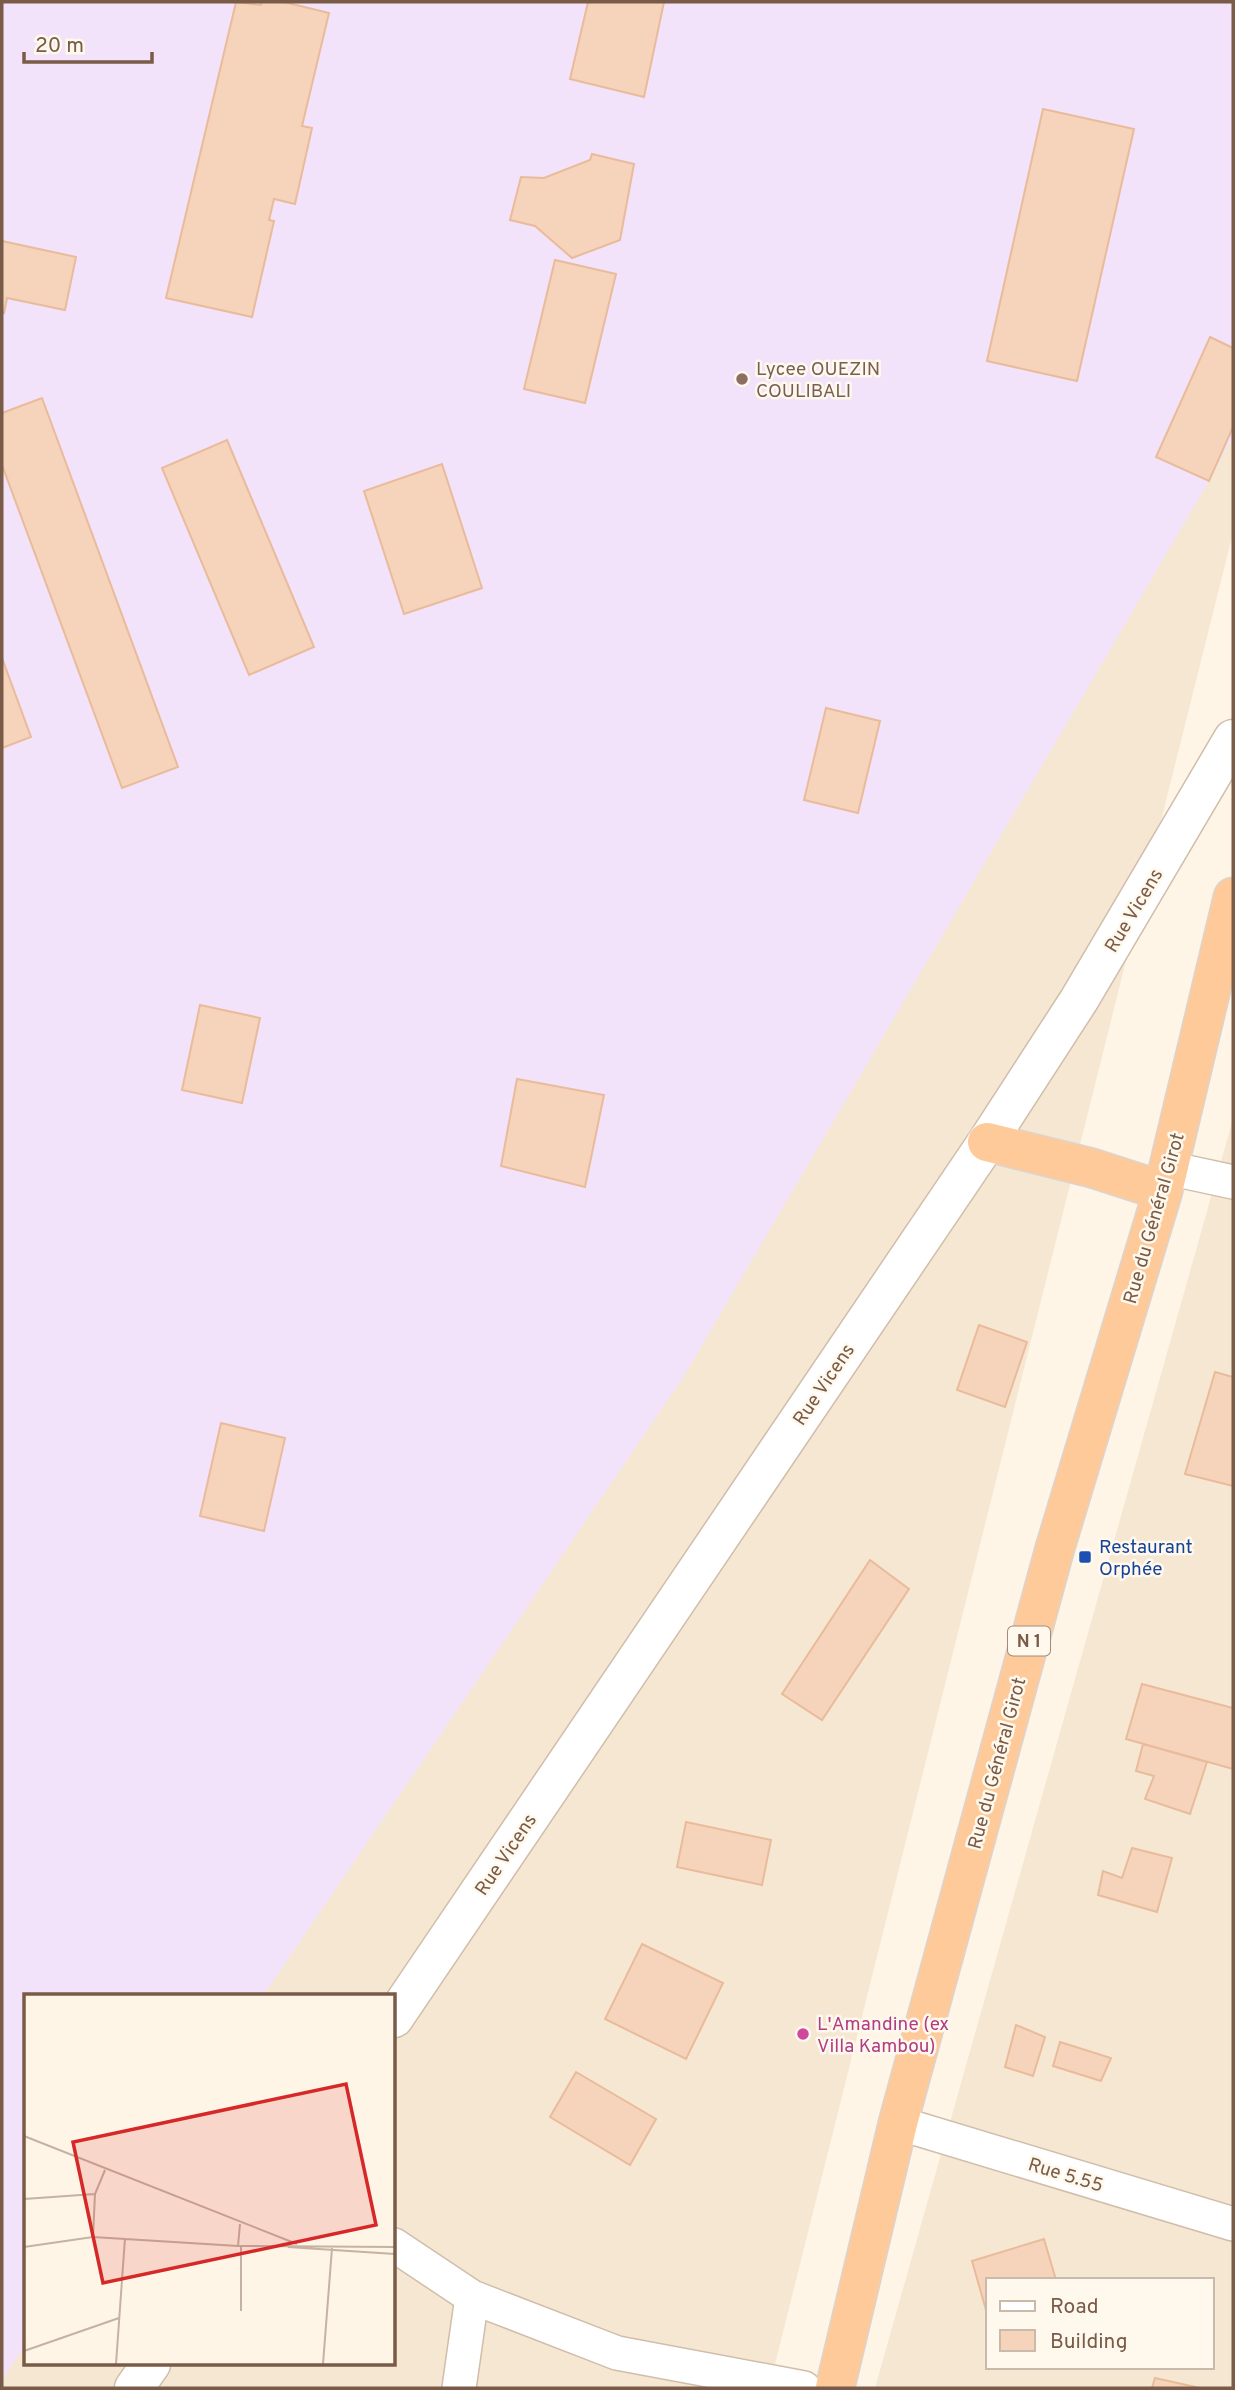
<svg xmlns="http://www.w3.org/2000/svg" width="1235" height="2390" font-family="Overpass,sans-serif">
	<rect width="100%" height="100%" fill="#fef5e6"/>
	<!-- residential -->
	<path fill="#f6e7d3" fill-rule="evenodd" d="M2,2H1233V533L769,2388H2ZM26,1996H394V2364H26Z
		M1233,1119V2388H875ZM988,2280H1212V2367H988Z"/>
	<!-- education -->
	<path fill="#f2e2fa" d="M2,2H1233V436L1209,481L684,1376L263,1996H26V2344L2,2380Z"/>
	<!-- building -->
	<path fill="#f5d4bb" stroke="#e9bb9a" stroke-width="2" d="M236,2L261,5L262,2H284L329,13L302,126L312,128L295,204L274,199L269,220L274,221L252,317L166,298Z
		M588,2H664L644,97L570,79Z
		M1043,109L1134,129L1077,381L987,361Z
		M592,154L634,164L620,240L572,258L535,226L510,220L521,177L544,178L590,160Z
		M2,241L76,257L65,310L7,298L4,313H2Z
		M555,260L616,274L585,403L524,389Z
		M1210,337L1233,348V427L1209,481L1156,457Z
		M42,398L178,767L122,788L2,465V413Z
		M227,440L314,647L249,675L162,468Z
		M442,464L482,588L404,614L364,491Z
		M2,658L31,737L2,748Z
		M826,708L880,721L858,813L804,800Z
		M200,1005L260,1018L242,1103L182,1090Z
		M517,1079L604,1095L585,1187L501,1166Z
		M979,1325L1027,1342L1005,1407L957,1390Z
		M1215,1372L1233,1377V1486L1185,1474Z
		M221,1423L285,1438L264,1531L200,1516Z
		M870,1560L909,1589L822,1720L782,1694Z
		M1142,1684L1233,1708V1769L1126,1739Z
		M1143,1744L1207,1762L1190,1814L1145,1799L1154,1776L1136,1771Z
		M686,1822L771,1840L762,1885L677,1867Z
		M1132,1848L1172,1858L1157,1912L1098,1895L1103,1871L1122,1878Z
		M642,1944L723,1983L686,2059L605,2019Z
		M1016,2025L1045,2037L1033,2076L1005,2067Z
		M1060,2042L1111,2058L1101,2081L1053,2066Z
		M576,2072L656,2119L630,2165L550,2117Z
		M1044,2239L1056,2280H988V2317L972,2261Z
		M1155,2378L1200,2388H1152Z"/>
	<g fill="none" stroke-linecap="round" stroke-linejoin="round">
		<defs>
			<path id="minor" d="M1168,1168L1233,1182
				M898,2123L1233,2224
				M394,2245L472,2297L617,2353L804,2388
				M459,2388L472,2297"/>
			<path id="tertiary" d="M394,2018L987,1142L1079,1000L1233,739
				M134,2388L151,2364"/>
			<path id="trunk" d="M987,1142L1092,1168L1163,1191
				M835,2388L898,2123L1055,1548L1163,1191L1233,897"/>
		</defs>
		<!-- minor casing -->
		<use href="#minor" stroke="#d0bdaa" stroke-width="36"/>
		<!-- tertiary casing -->
		<use href="#tertiary" stroke="#d0bdaa" stroke-width="41"/>
		<!-- trunk casing -->
		<use href="#trunk" stroke="#dcd4cf" stroke-width="41"/>
		<!-- minor -->
		<use href="#minor" stroke="#fff" stroke-width="33"/>
		<!-- tertiary -->
		<use href="#tertiary" stroke="#fff" stroke-width="38"/>
		<!-- trunk -->
		<use href="#trunk" stroke="#feca9a" stroke-width="38"/>
	</g>
	<!-- markers -->
	<circle fill="#8d6e63" stroke="#fff9ed" stroke-width="2.5" cx="742" cy="379" r="7"/>
	<rect fill="#1a4fb4" stroke="#fff9ed" stroke-width="2.5" x="1078" y="1550" width="14" height="14" rx="3.5"/>
	<circle fill="#d1479c" stroke="#fff9ed" stroke-width="2.5" cx="803" cy="2034" r="7"/>
	<g text-anchor="middle" stroke-width="5" stroke-linejoin="round" paint-order="stroke">
		<!-- shield labels -->
		<rect fill="#fff9ed" stroke="#a18a7a" stroke-width="2" x="1008" y="1626.5" width="42" height="29" rx="5"/>
		<g font-size="18" font-weight="bold" fill="#795b48">
			<text x="1029" y="1647">N 1</text>
		</g>
		<!-- education labels -->
		<g font-size="19" fill="#785e54" stroke="#fff9ed" text-anchor="start">
			<text x="756" y="375">Lycee OUEZIN<tspan x="756" dy="22">COULIBALI</tspan></text>
		</g>
		<!-- street labels -->
		<g font-size="19" fill="#795b48" stroke="#fff9ed">
			<text transform="translate(1133 910) rotate(-59)" y="7">Rue Vicens</text>
			<text transform="translate(1153 1218) rotate(-74)" y="7">Rue du Général Girot</text>
			<text transform="translate(823 1384) rotate(-56)" y="7">Rue Vicens</text>
			<text transform="translate(996 1763) rotate(-75)" y="7">Rue du Général Girot</text>
			<text transform="translate(505 1854) rotate(-56)" y="7">Rue Vicens</text>
			<text transform="translate(1066 2174) rotate(17)" y="7">Rue 5.55</text>
		</g>
		<!-- transit labels -->
		<g font-size="19" fill="#164399" stroke="#fff9ed" text-anchor="start">
			<text x="1099" y="1553">Restaurant<tspan x="1099" dy="22">Orphée</tspan></text>
		</g>
		<!-- hotel labels -->
		<g font-size="19" fill="#b23c85" stroke="#fff9ed" text-anchor="start">
			<text x="817" y="2030">L'Amandine (ex<tspan x="817" dy="22">Villa Kambou)</tspan></text>
		</g>
	</g>
	<!-- overview -->
	<g transform="translate(24 1994)">
		<rect width="371" height="371" fill="#fef5e6"/>
		<path fill="none" stroke="#c5b2a2" stroke-width="2" d="M0,142L273,250M0,205L71,200M69,243L71,200L81,176M214,252L216,230M0,253L69,243L214,252L371,253M264,253L371,260M217,317V252M0,357L95,324M92,370L101,244M299,370L308,254"/>
		<path fill="#d62828" fill-opacity="0.15" stroke="#d62828" stroke-width="3.5" d="M322,90L352,231L79,289L49,148Z"/>
		<rect width="371" height="371" fill="none" stroke="#795b48" stroke-width="3.5"/>
	</g>
	<!-- border -->
	<rect width="1235" height="2390" fill="none" stroke="#795b48" stroke-width="7"/>
	<!-- legend -->
	<rect x="986" y="2278" width="228" height="91" fill="#fff9ed" stroke="#c9baab" stroke-width="2"/>
	<rect x="1000" y="2301" width="35" height="10" fill="#ffffff" stroke="#c9baab" stroke-width="2"/>
	<text x="1050" y="2313" font-size="21" fill="#795b48">Road</text>
	<rect x="1000" y="2330" width="35" height="21" fill="#f5d4bb" stroke="#c9baab" stroke-width="2"/>
	<text x="1050" y="2348" font-size="21" fill="#795b48">Building</text>
	<!-- scale -->
	<path d="M24 52v10h128v-10" fill="none" stroke="#795b48" stroke-width="3.5"/>
	<text x="35" y="52" font-size="21" fill="#795b48" stroke="#fff9ed" stroke-width="5" paint-order="stroke">20 m</text>
</svg>
